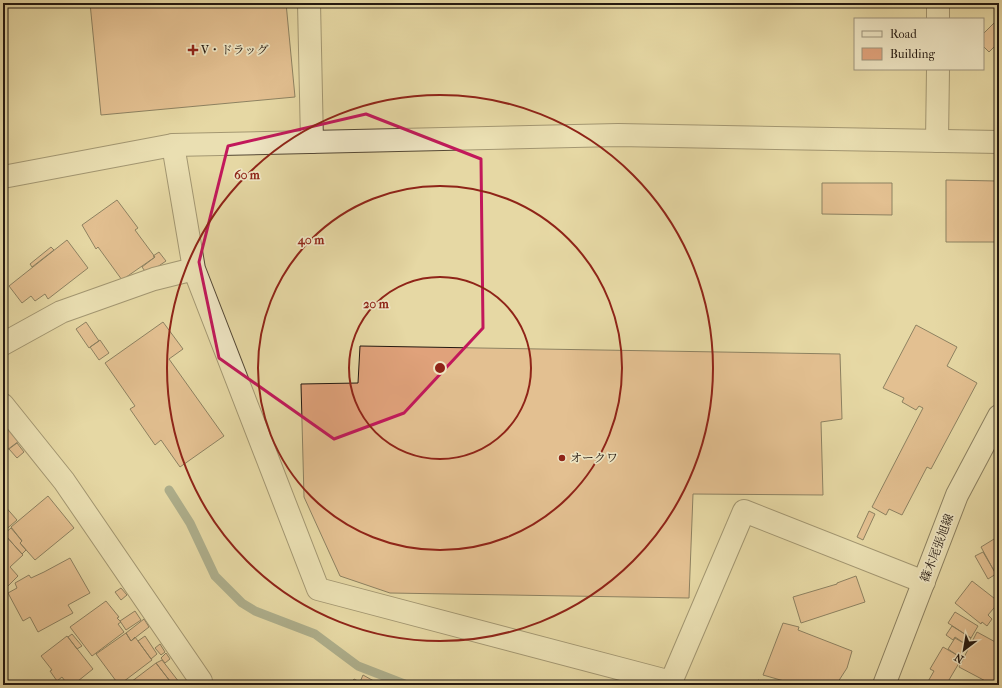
<svg xmlns="http://www.w3.org/2000/svg" width="1002" height="688" font-family="'IM FELL French Canon','Noto Serif JP',serif">
	<rect width="100%" height="100%" fill="#e6d8a4"/>
	<filter id="stains"><feTurbulence type="fractalNoise" baseFrequency=".005" numOctaves="4"/><feColorMatrix values="0 0 0 0 .2 0 0 0 0 .09 0 0 0 0 .02 0 0 0 .5 -.17"/></filter>
	<radialGradient id="worn" r=".72"><stop offset=".6" stop-color="#630" stop-opacity="0"/><stop offset="1" stop-color="#630" stop-opacity=".3"/></radialGradient>
	<g fill="none" stroke-linecap="round" stroke-linejoin="round">
		<!-- stream -->
		<path stroke="#68796c" stroke-width="9" d="M169,490L190,523L215,576L242,603L255,611L315,634L358,666L407,685"/>
	</g>
	<!-- building -->
	<path fill="#e0a27b" stroke="#231810" d="M90,3H286L295,97L101,115Z
		M997,20L999,21V42L989,52L983,46V34Z
		M946,180L997,181V242H946Z
		M822,183H892V215L822,214Z
		M117,200L138,228L135,230L155,257L122,280L98,247L96,249L82,225Z
		M67,240L88,268L48,299L45,294L35,301L31,296L22,303L9,286Z
		M51,247L54,250L32,267L30,264Z
		M159,252L166,261L147,274L142,267L155,257L153,256Z
		M86,322L99,341L89,348L76,329Z
		M163,322L183,349L169,359L224,436L180,467L161,440L155,445L130,409L135,406L105,363Z
		M916,325L957,347L947,366L977,383L931,469L927,467L902,515L889,509L886,515L872,507L923,408L919,406L916,410L902,402L904,398L883,388Z
		M100,340L109,353L99,360L90,347Z
		M360,346L840,354L842,419L821,422L823,495L693,494L689,598L390,593L340,576L304,497L301,384L358,383Z
		M3,420L19,441L3,453Z
		M17,443L24,452L17,458L9,449Z
		M48,496L74,528L35,560L20,543L22,541L11,527Z
		M3,504L17,520L3,532Z
		M869,511L875,514L863,540L857,537Z
		M11,528L22,541L20,543L26,550L22,554L5,535H3Z
		M5,535L23,555L10,567L18,576L3,591V537Z
		M999,536V580L981,547Z
		M983,552L996,574L988,579L975,556Z
		M70,558L90,593L68,605L73,613L38,632L30,617L23,621L8,593L17,588L15,583L29,575L31,578L44,572Z
		M856,576L865,602L801,623L793,597L837,584V583Z
		M972,581L999,602L988,615L992,619L987,626L982,622L981,624L955,603Z
		M121,588L127,595L121,600L115,592Z
		M106,601L119,617L117,618L121,622L118,624L124,632L92,656L70,627Z
		M135,611L141,620L126,630L120,621Z
		M955,612L978,626L971,638L948,623Z
		M144,619L149,627L131,641L126,633Z
		M783,623L799,627L798,630L852,651L847,668L836,685H798L763,675Z
		M952,626L971,638L967,645L955,637L953,640L946,635Z
		M977,632L999,644V685H993L959,667Z
		M126,633L131,641L135,637L152,660L119,685L96,654Z
		M72,634L82,646L77,649L68,637Z
		M67,636L93,669L73,685H68L62,677L57,681L50,671L52,670L41,656Z
		M145,636L157,654L151,659L138,641Z
		M955,638L967,645L960,657L948,649Z
		M160,644L165,652L161,655L155,648Z
		M943,647L962,658L946,685H926L934,671L930,669Z
		M166,653L170,659L165,663L161,658Z
		M162,660L179,682L174,685H173L156,663Z
		M156,663L173,685H127Z
		M363,675L381,685H350L354,679L360,682Z
		M758,680L773,685H756Z"/>
	<g fill="none" stroke-linecap="round" stroke-linejoin="round">
		<defs>
			<path id="minor" d="M309,3L312,142
				M938,19V3
				M937,141L938,69
				M173,145L194,269L318,589L671,682L744,511L924,582
				M3,344L61,312L154,279L194,269
				M3,405L64,481L201,681V685"/>
			<path id="tertiary" d="M3,177L173,145L618,135L999,142"/>
			<path id="secondary" d="M884,685L957,495L999,416"/>
		</defs>
		<!-- minor casing -->
		<use href="#minor" stroke="#544835" stroke-width="24"/>
		<!-- tertiary casing -->
		<use href="#tertiary" stroke="#544835" stroke-width="24"/>
		<!-- secondary casing -->
		<use href="#secondary" stroke="#231810" stroke-width="24"/>
		<!-- minor -->
		<use href="#minor" stroke="#efe6c4" stroke-width="22"/>
		<!-- tertiary -->
		<use href="#tertiary" stroke="#efe6c4" stroke-width="22"/>
		<!-- secondary -->
		<use href="#secondary" stroke="#efe6c4" stroke-width="22"/>
	</g>
	<!-- marked area -->
	<path d="M0 0H1002V688H0ZM366,114L481,159L483,328L404,413L334,439L219,358L199,262L228,146Z" fill="#e6d8a4" fill-opacity=".55" fill-rule="evenodd"/>
	<path fill="none" stroke="#c2185b" stroke-width="3" stroke-linejoin="round" d="M366,114L481,159L483,328L404,413L334,439L219,358L199,262L228,146Z"/>
	<!-- distance rings -->
	<g fill="none" stroke="#8f2418" stroke-width="2">
		<circle cx="440" cy="368" r="91"/>
		<circle cx="440" cy="368" r="182"/>
		<circle cx="440" cy="368" r="273"/>
	</g>
	<!-- markers -->
	<g fill="#8f2418" stroke="#efe6c4" stroke-width="1.5">
		<path d="M191 44h4v4h4v4h-4v4h-4v-4h-4v-4h4z"/>
		<circle cx="562" cy="458" r="4"/>
	</g>
	<g text-anchor="middle" stroke-width="3.5" stroke-linejoin="round" paint-order="stroke">
		<!-- poi labels -->
		<g font-size="12" fill="#231810" stroke="#efe6c4" text-anchor="start">
			<text x="201" y="54">V・ドラッグ</text>
			<text x="570" y="462">オークワ</text>
		</g>
		<!-- street labels -->
		<g font-size="12" fill="#231810" stroke="#efe6c4">
			<text transform="translate(937 548) rotate(-69)" y="4">篠木尾張旭線</text>
		</g>
	</g>
	<circle cx="440" cy="368" r="6" fill="#8f2418" stroke="#efe6c4" stroke-width="2"/>
	<g font-size="12" text-anchor="middle" font-weight="bold" fill="#8f2418" stroke="#efe6c4" stroke-width="3.5" stroke-linejoin="round" paint-order="stroke">
		<text x="247" y="179">60 m</text>
		<text x="311" y="244">40 m</text>
		<text x="376" y="308">20 m</text>
	</g>
	<!-- margin -->
	<rect width="1002" height="688" fill="none" stroke="#e6d8a4" stroke-width="16"/>
	<rect x="4" y="4" width="994" height="680" fill="none" stroke="#231810" stroke-width="2"/>
	<rect x="8" y="8" width="986" height="672" fill="none" stroke="#231810"/>
	<!-- legend -->
	<rect x="854" y="18" width="130" height="52" fill="#efe6c4" stroke="#9d947c"/>
	<rect x="862" y="31" width="20" height="6" fill="#efe6c4" stroke="#9d947c"/>
	<text x="890" y="38" font-size="12" fill="#231810">Road</text>
	<rect x="862" y="48" width="20" height="12" fill="#e0a27b" stroke="#9d947c"/>
	<text x="890" y="58" font-size="12" fill="#231810">Building</text>
	<!-- north arrow -->
	<g transform="translate(964 650) rotate(211)" stroke="#efe6c4" stroke-width="3" paint-order="stroke">
	<path d="M0-3L7 15L0 10L-7 15Z" fill="#231810"/>
	<text y="-6" font-size="11" font-weight="bold" text-anchor="middle" fill="#231810">N</text>
	</g>
	<rect width="100%" height="100%" filter="url(#stains)"/>
	<rect width="100%" height="100%" fill="url(#worn)"/>
</svg>
